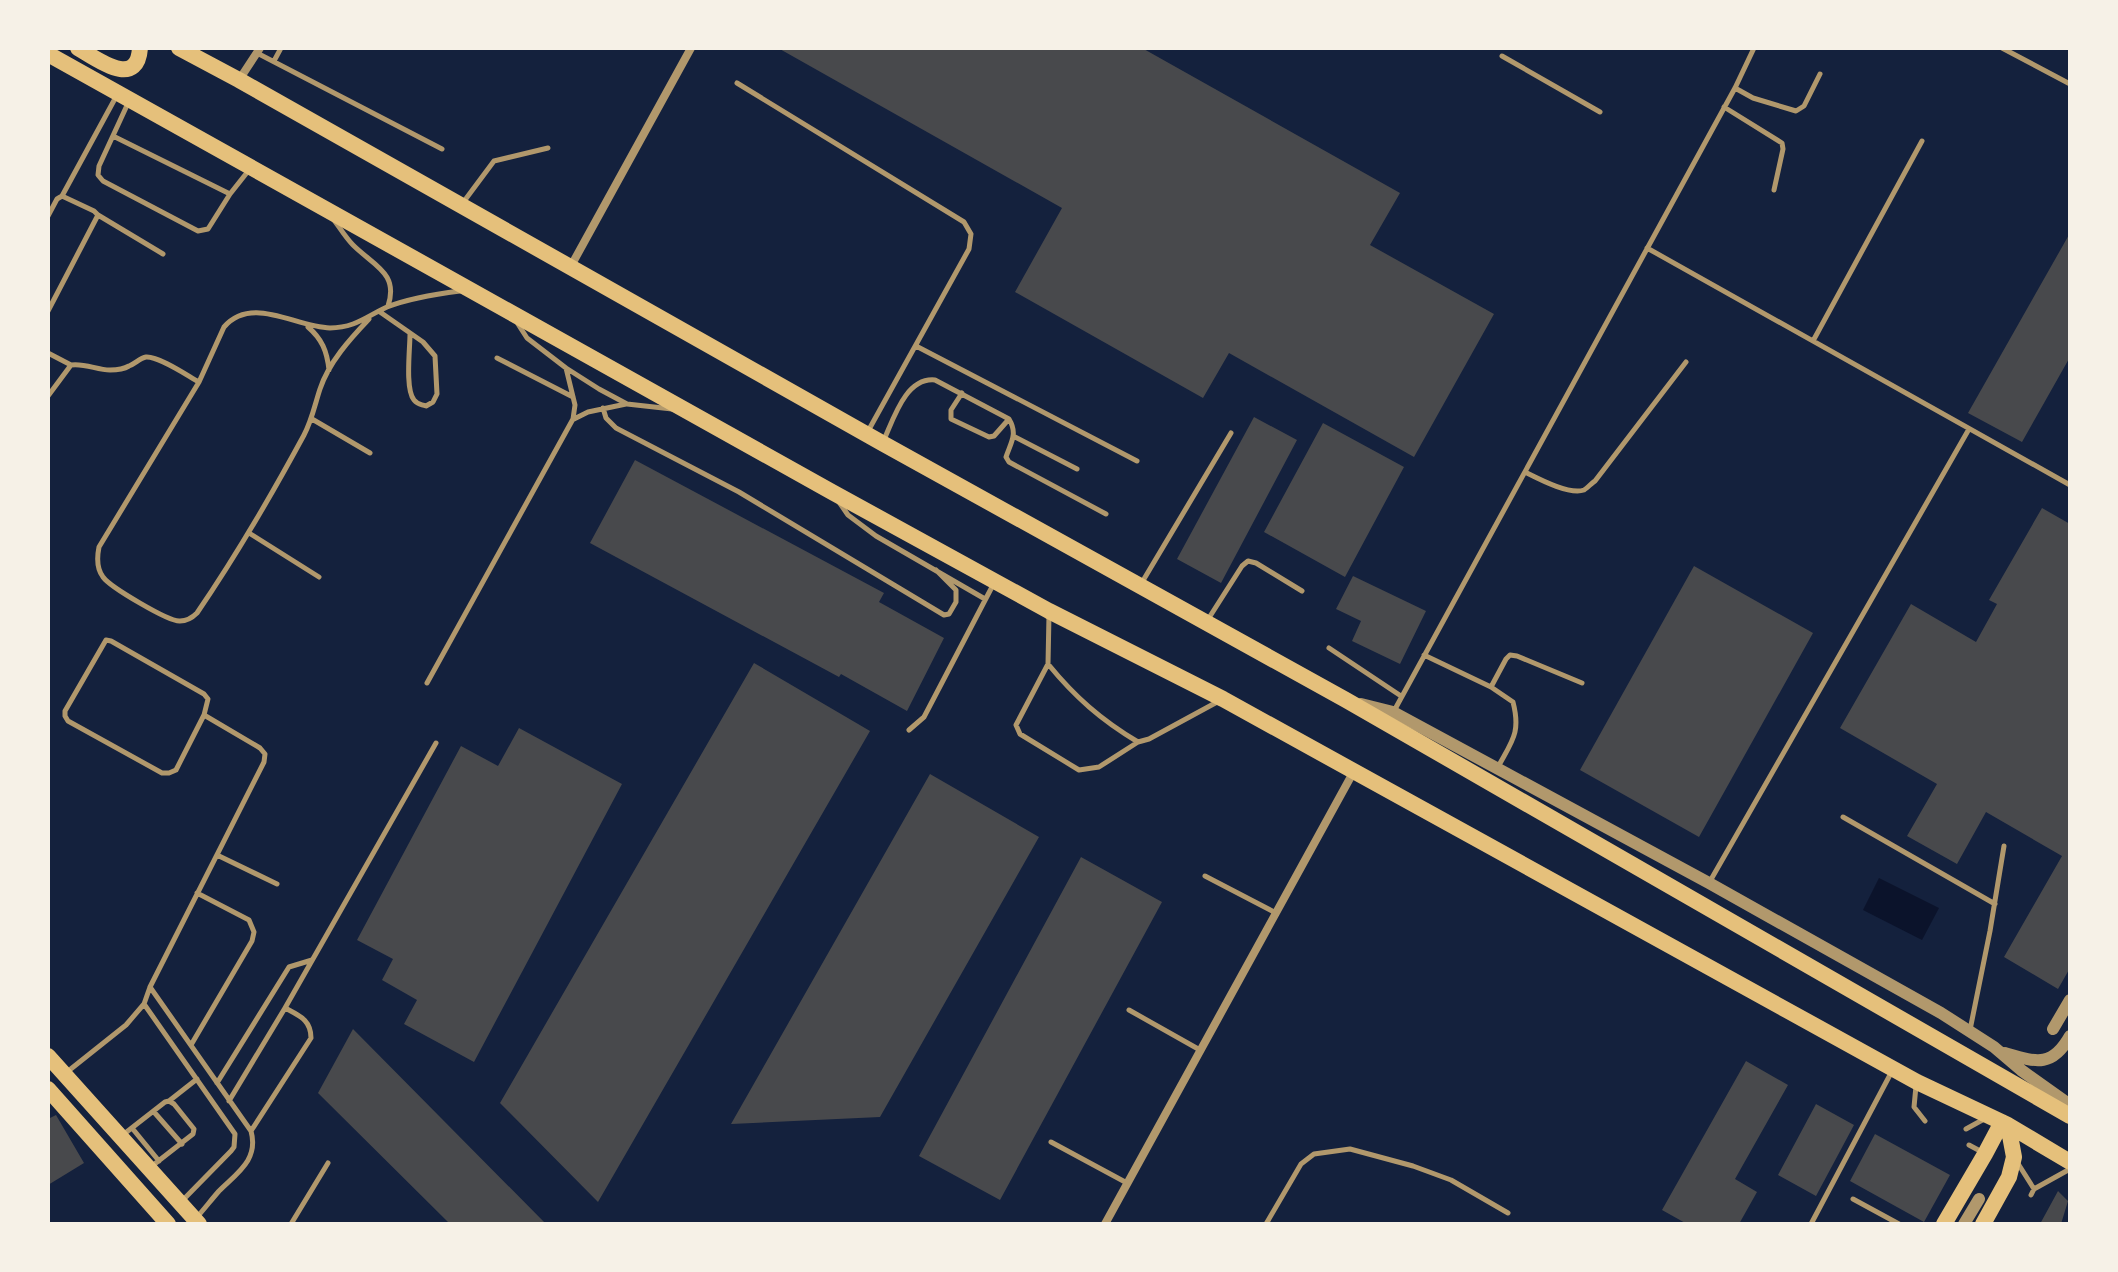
<svg xmlns="http://www.w3.org/2000/svg" width="2118" height="1272" font-family="Raleway,sans-serif">
	<rect width="100%" height="100%" fill="#14213d"/>
	<!-- water -->
	<path fill="#0b132b" d="M1879,878L1939,908L1922,940L1863,910Z"/>
	<!-- building -->
	<path fill="#48494c" d="M778,48H1142L1400,193L1370,245L1494,314L1414,457L1229,353L1203,398L1015,292L1062,208Z
		M2070,233V357L2022,442L1968,413Z
		M1254,417L1297,440L1221,583L1177,559Z
		M1323,423L1404,467L1345,577L1264,532Z
		M635,460L884,593L879,602L944,638L907,711L841,674L839,677L590,543Z
		M2042,508L2070,524V968L2058,989L2004,957L2062,856L1986,812L1957,864L1907,836L1937,784L1840,728L1911,604L1976,642L1997,604L1989,600Z
		M1694,566L1813,633L1699,837L1580,770Z
		M1353,576L1426,611L1400,664L1352,641L1361,621L1336,609Z
		M754,663L870,731L598,1202L500,1103Z
		M519,728L622,784L474,1062L404,1024L417,1000L382,980L393,959L357,940L461,746L498,766Z
		M930,774L1039,837L880,1117L731,1124Z
		M1081,857L1162,902L1000,1200L919,1156Z
		M353,1029L546,1224H450L318,1093Z
		M1746,1061L1788,1085L1735,1179L1757,1192L1739,1224H1687L1662,1210Z
		M1816,1104L1854,1125L1816,1196L1778,1175Z
		M56,1115L84,1163L48,1185V1119Z
		M1875,1134L1950,1175L1924,1222L1850,1181Z
		M2058,1191L2068,1201L2061,1224H2040Z"/>
	<g fill="none" stroke-linecap="round" stroke-linejoin="round">
		<!-- service -->
		<path stroke="#b1986c" stroke-width="5" d="M2002,48L2070,84
			M257,53L442,149
			M1502,56L1600,112
			M274,61L281,48
			M737,83L964,222L971,234L969,249L867,433
			M1735,88L1753,98L1796,111L1804,106L1820,74
			M129,101L99,166L98,175L103,181L198,231L208,229L230,194L249,170
			M1724,107L1782,143L1783,149L1774,190
			M113,136L230,194
			M62,196L117,95
			M462,204L494,161L548,148
			M98,215L163,254
			M48,216L57,199L62,196L94,211L98,215L48,311
			M334,220C340,228 346,238 353,245C374,266 399,273 388,306
			M1647,248L2070,485
			M380,312L423,342L435,356L437,394L433,402L426,406C420,404 418,405 414,400C405,389 410,349 410,334
			M369,319C350,339 329,362 320,389C315,404 312,420 304,435C271,496 236,556 197,613C192,618 187,621 180,621C169,622 110,587 103,577C96,568 97,557 99,547L199,382L224,327C252,295 295,327 330,328C355,328 367,316 387,307C410,298 436,294 460,291
			M518,324L527,338L566,368L599,389L627,404L672,409
			M308,327C322,339 327,351 329,370
			M1813,341L1922,141
			M916,346L1137,461
			M48,353L71,365
			M497,358L573,397
			M962,393L951,410V419L989,437L994,436L1009,419
			M48,396L71,365C85,363 97,370 110,370C116,370 124,369 129,366C135,364 140,358 146,357C159,356 188,376 199,382
			M603,408L606,418L616,428L739,492L944,615L949,614L956,602V590L936,570
			M312,419L370,453
			M574,419L588,412L626,404
			M1015,437L1077,469
			M883,442C893,421 905,377 935,380L1009,419C1018,434 1011,442 1006,457L1009,462L1106,514
			M1525,472C1539,479 1569,495 1584,490C1586,489 1593,482 1595,481L1686,362
			M839,502L848,515L876,536L985,599
			M249,533L319,577
			M1141,584L1231,433
			M1049,615L1048,664L1016,725L1020,734L1079,770L1099,767L1138,742L1149,739L1219,701
			M1207,621L1242,566L1248,561L1256,563L1302,591
			M106,640L111,641L204,694L208,699L204,715L176,770L169,773H162L68,721L65,716V711Z
			M1329,648L1401,696
			M1424,655L1491,687L1513,702C1521,733 1512,741 1498,767
			M1048,664C1075,697 1101,720 1138,742
			M427,683L573,419L575,405L566,368
			M1491,687L1506,659L1510,655L1517,656L1582,683
			M1394,711L1735,88L1754,48
			M909,730L924,717L993,585
			M1843,817L1995,904
			M217,855L277,884
			M1205,876L1276,913
			M1709,883L1969,429
			M150,987L251,1131C259,1160 237,1173 219,1191C212,1199 205,1208 198,1216
			M285,1008L436,743
			M1129,1010L1200,1050
			M1970,1030L1990,931L2004,846
			M191,1045L252,941L254,932L249,920L197,893
			M67,1072L126,1025L144,1004
			M217,1083L289,967L312,960
			M1916,1086L1914,1107L1925,1121
			M169,1101L197,1079
			M229,1101L285,1008C300,1016 311,1020 311,1038L251,1131
			M154,1112L182,1144
			M132,1128L159,1161
			M1966,1129L1986,1118
			M124,1134L165,1102L169,1101L174,1104L194,1129L193,1134L152,1166
			M1051,1142L1127,1183
			M1969,1145L1982,1152
			M2017,1162L2034,1189
			M2031,1195L2034,1189L2070,1169
			M1853,1199L1899,1224
			M181,1202L231,1151L234,1147L235,1134L144,1004L150,987L264,762L265,754L260,748L204,715
			M291,1224L328,1163
			M1266,1224L1301,1164L1314,1154L1350,1149L1413,1166L1451,1180L1508,1213
			M1811,1224L1891,1073"/>
		<!-- minor -->
		<path stroke="#b1986c" stroke-width="8" d="M239,80L260,48
			M571,266L691,48
			M1105,1224L1354,771"/>
		<!-- tertiary -->
		<path stroke="#b1986c" stroke-width="12" d="M1361,704L1393,712L1709,883L1941,1013L1994,1047L2021,1070L2070,1105
			M2053,1029L2070,1000
			M2005,1053C2036,1062 2052,1068 2070,1036
			M1964,1224L1979,1199"/>
		<!-- primary -->
		<path stroke="#e5c07b" stroke-width="16" d="M78,48C97,59 137,90 140,48
			M179,48L239,80L882,443L1346,700L2070,1116
			M48,54L832,492L1049,611L1223,699L1917,1082L2008,1125L2070,1162
			M48,1056L199,1224
			M48,1089L168,1224
			M1944,1224L1985,1154L2002,1122
			M1983,1224L2009,1177L2014,1157L2008,1125"/>
	</g>
	<!-- border -->
	<rect width="2118" height="1272" fill="none" stroke="#f6f1e7" stroke-width="100"/>
</svg>
